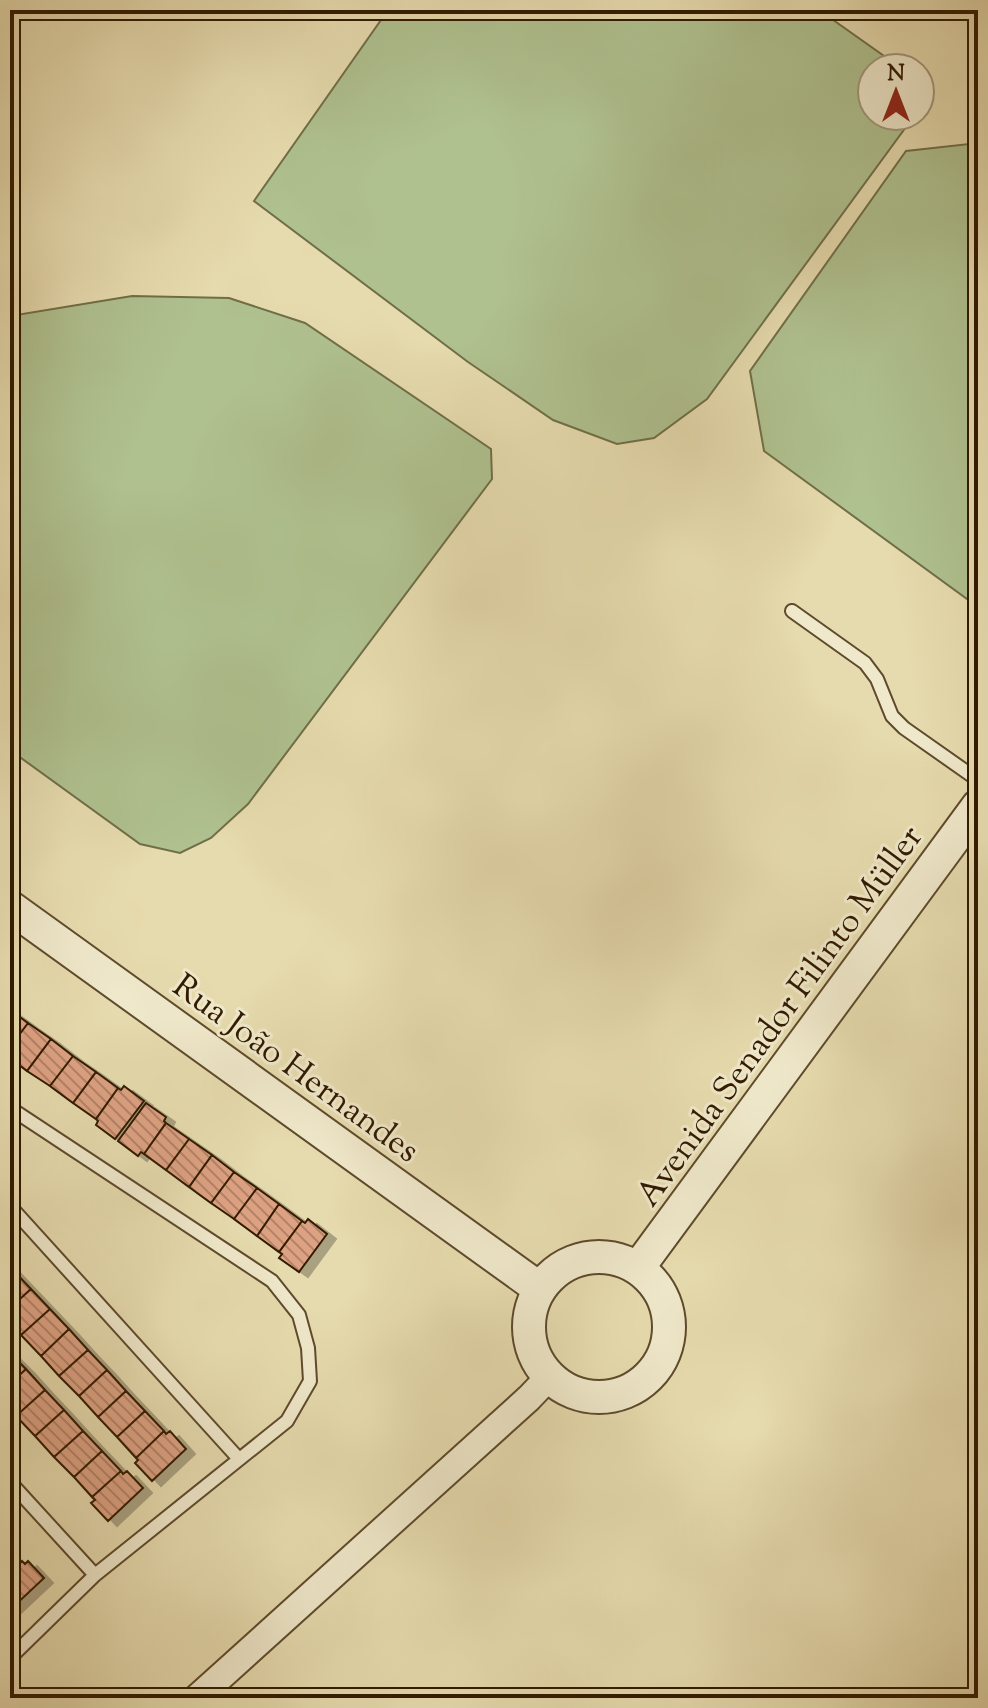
<svg xmlns="http://www.w3.org/2000/svg" width="988" height="1708" font-family="'Sorts Mill Goudy',serif">
	<defs>
		<pattern id="building-back-hatch" width="6" height="6" patternUnits="userSpaceOnUse" patternTransform="scale(2)"><rect width="6" height="6" fill="#dda283"/><path d="M-1 5l2 2M0 0l6 6M5-1l2 2" fill="none" stroke="#b48369"/></pattern>
		<filter id="shadow"><feDropShadow dx="9" dy="5" stdDeviation="0" flood-color="#0004"/></filter>
	</defs>
	<rect width="100%" height="100%" fill="#e6dbae"/>
	<filter id="stains"><feTurbulence type="fractalNoise" baseFrequency=".0025" numOctaves="4"/><feColorMatrix values="0 0 0 0 .2 0 0 0 0 .09 0 0 0 0 .02 0 0 0 .5 -.17"/></filter>
	<radialGradient id="worn" r=".72"><stop offset=".6" stop-color="#630" stop-opacity="0"/><stop offset="1" stop-color="#630" stop-opacity=".3"/></radialGradient>
	<!-- pitch -->
	<path fill="#afc18f" stroke="#706e48" stroke-width="2" d="M388,10H819L901,68H872V116H914L707,399L654,438L617,444L553,420L468,362L254,201Z
		M978,143V607L764,451L750,371L906,151Z
		M132,296L229,298L305,323L491,449L492,479L248,804L211,838L180,853L140,844L10,750V316Z"/>
	<!-- building -->
	<path fill="url(#building-back-hatch)" stroke="#311a00" stroke-width="2" filter="url(#shadow)" d="M10,1010L28,1023L10,1047Z
		M28,1023L51,1039L27,1071L10,1058V1047Z
		M51,1039L73,1056L50,1086L27,1071Z
		M73,1056L96,1072L73,1103L50,1086Z
		M96,1072L118,1088L96,1119L73,1103Z
		M124,1086L144,1101L115,1139L96,1125L98,1121L96,1119L118,1088L121,1090Z
		M146,1103L166,1117L164,1121L166,1123L144,1154L141,1152L138,1156L118,1141Z
		M166,1123L189,1139L166,1170L144,1154Z
		M189,1139L212,1155L189,1187L166,1170Z
		M212,1155L234,1172L211,1203L189,1187Z
		M234,1172L257,1188L234,1219L211,1203Z
		M257,1188L279,1204L257,1236L234,1219Z
		M279,1204L302,1221L279,1252L257,1236Z
		M308,1219L327,1234L299,1272L279,1258L282,1254L279,1252L302,1221L305,1223Z
		M12,1269L31,1289L10,1308V1270Z
		M31,1289L50,1309L21,1335L10,1323V1308Z
		M50,1309L69,1329L41,1356L21,1335Z
		M69,1329L88,1350L59,1376L41,1356Z
		M88,1350L107,1370L79,1396L59,1376Z
		M10,1353L26,1369L10,1384Z
		M26,1369L45,1390L16,1416L10,1409V1384Z
		M107,1370L126,1391L98,1417L79,1396Z
		M45,1390L64,1410L35,1436L16,1416Z
		M126,1391L145,1411L117,1437L98,1417Z
		M64,1410L83,1431L54,1457L35,1436Z
		M145,1411L164,1431L136,1458L117,1437Z
		M83,1431L102,1451L74,1477L54,1457Z
		M164,1431L166,1434L170,1431L186,1449L152,1481L135,1463L138,1460L136,1458Z
		M102,1451L121,1471L92,1497L74,1477Z
		M121,1471L123,1474L127,1471L143,1488L108,1521L91,1503L95,1500L92,1497Z
		M22,1561L25,1564L28,1561L44,1578L10,1610V1573Z"/>
	<g fill="none" stroke-linecap="round" stroke-linejoin="round">
		<defs>
			<path id="service" d="M792,611L865,663L877,679L892,716L904,728L978,780
				M10,1108L272,1281L299,1315L308,1348L310,1381L287,1421L95,1575L10,1658
				M10,1206L239,1459
				M10,1482L95,1575"/>
			<path id="minor" d="M197,1698L529,1398L550,1376"/>
			<path id="tertiary" d="M10,907L540,1289
				M529 1327a70 70 0 1 1 140 0a70 70 0 1 1-140 0Z
				M638,1268L978,806"/>
		</defs>
		<!-- service casing -->
		<use href="#service" stroke="#5e4a2c" stroke-width="16"/>
		<!-- minor casing -->
		<use href="#minor" stroke="#5e4a2c" stroke-width="30"/>
		<!-- tertiary casing -->
		<use href="#tertiary" stroke="#5e4a2c" stroke-width="36"/>
		<!-- service -->
		<use href="#service" stroke="#efe8ca" stroke-width="12"/>
		<!-- minor -->
		<use href="#minor" stroke="#efe8ca" stroke-width="26"/>
		<!-- tertiary -->
		<use href="#tertiary" stroke="#efe8ca" stroke-width="32"/>
	</g>
	<g text-anchor="middle" stroke-width="6" stroke-linejoin="round" paint-order="stroke">
		<!-- street labels -->
		<g font-size="34" fill="#311a00" stroke="#efe8ca">
			<text transform="translate(778 1015) rotate(-54)" y="12">Avenida Senador Filinto Müller</text>
			<text transform="translate(297 1067) rotate(36)" y="12">Rua João Hernandes</text>
		</g>
	</g>
	<!-- margin -->
	<rect width="988" height="1708" fill="none" stroke="#e6dbae" stroke-width="40"/>
	<rect x="12" y="12" width="964" height="1684" fill="none" stroke="#311a00" stroke-width="4"/>
	<rect x="20" y="20" width="948" height="1668" fill="none" stroke="#311a00" stroke-width="2"/>
	<!-- north arrow -->
	<g transform="translate(896 92)"><circle r="38" fill="#efe8ca" stroke="#a39679" stroke-width="2"/>
	<path d="M0-6L14 30L0 20L-14 30Z" fill="#8f2418"/>
	<text y="-12" font-size="22" font-weight="bold" text-anchor="middle" fill="#311a00">N</text>
	</g>
	<rect width="100%" height="100%" filter="url(#stains)"/>
	<rect width="100%" height="100%" fill="url(#worn)"/>
</svg>
